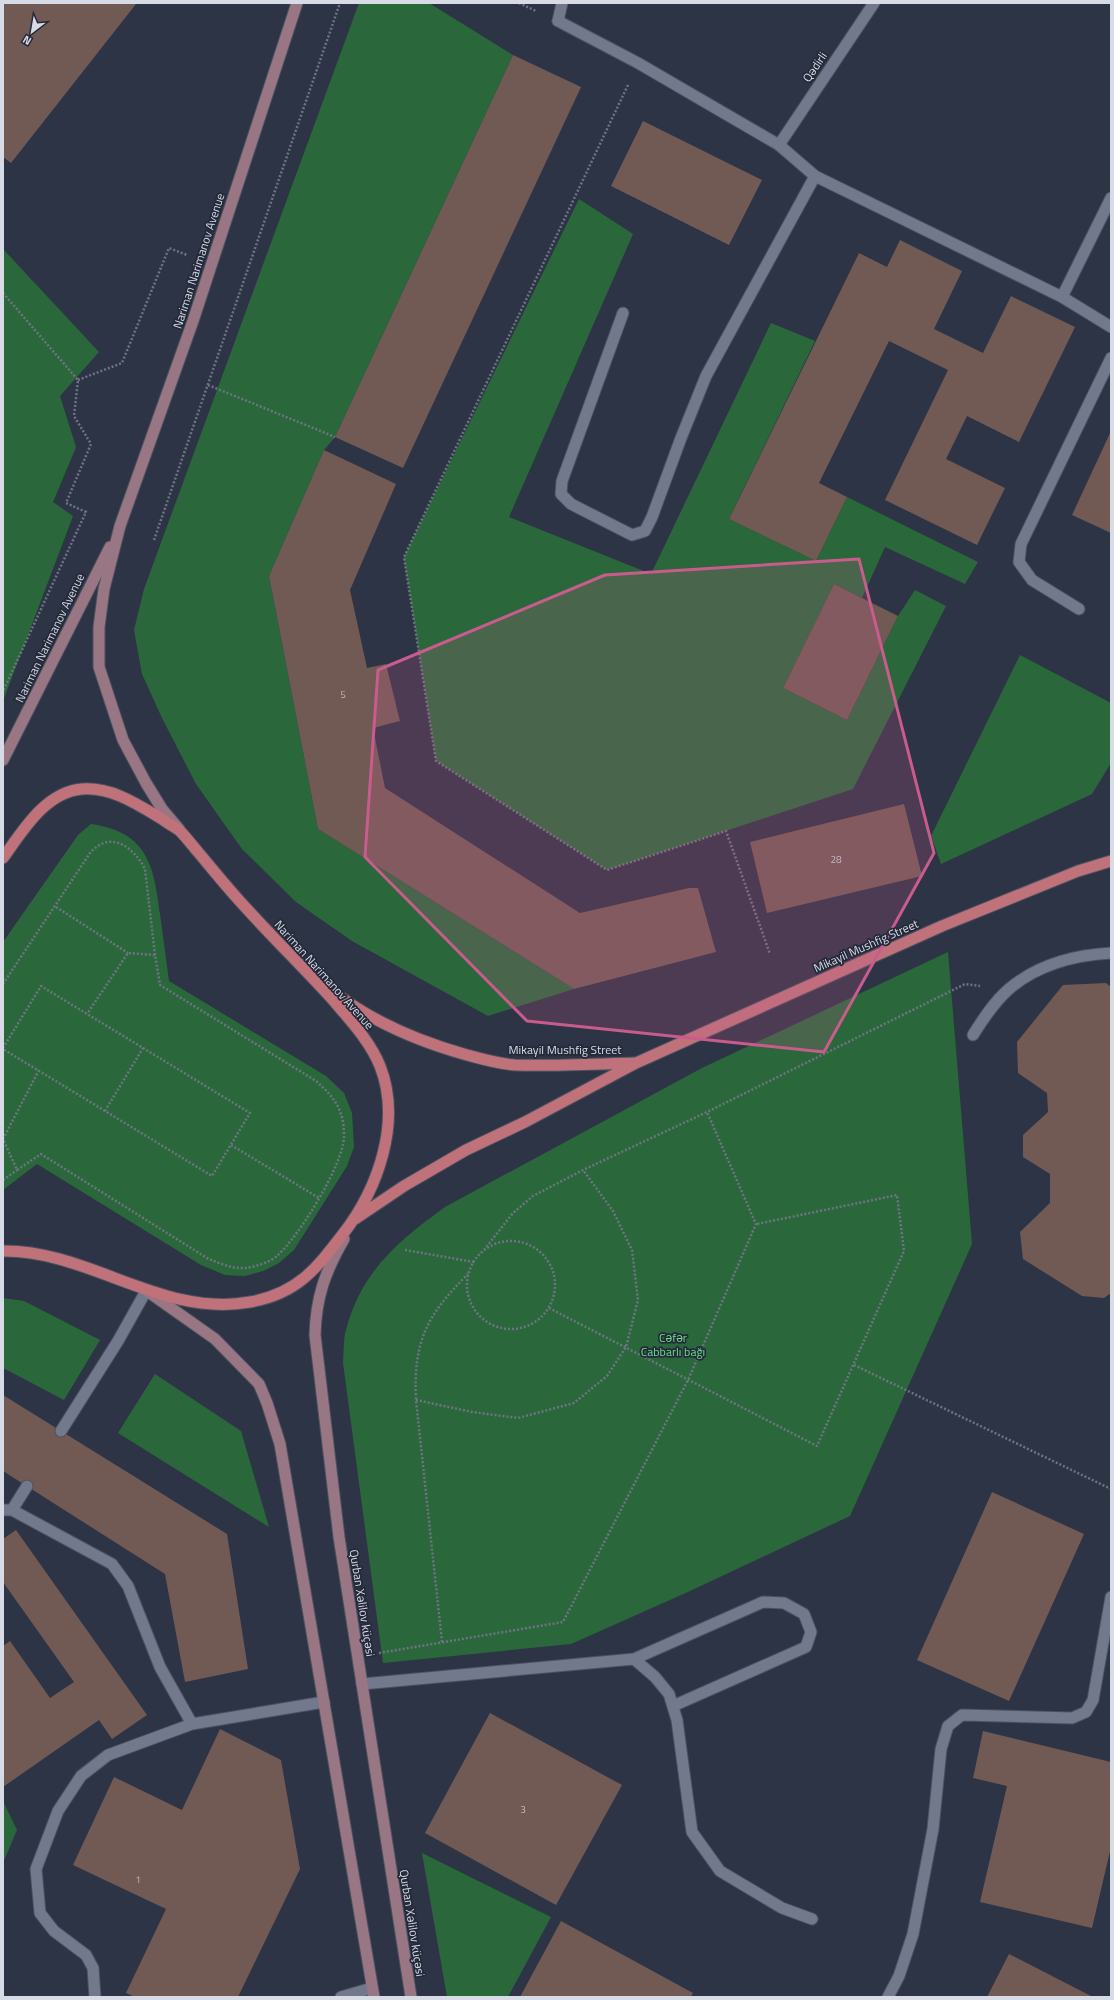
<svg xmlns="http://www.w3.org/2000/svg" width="1114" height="2000" font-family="'Titillium Web',sans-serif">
	<rect width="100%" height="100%" fill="#2d3445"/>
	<!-- green -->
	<path fill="#2a683b" d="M359,3H429L513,55L335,437L324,450L269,576L318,829L574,989L488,1016L352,941L296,902L242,849L196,784L162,718L142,674L134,630L144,589Z
		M579,199L633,234L509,517L651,574L771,323L815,341L729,519L816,561L847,497L978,562L965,584L885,547L862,598L834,584L783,688L847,720L898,616L915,590L946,606L853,789L607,870L436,761L404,557Z
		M3,249L99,352L60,396L76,447L53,502L73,516L3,701Z
		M1020,655L1111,703V763L1092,794L941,864L931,836Z
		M91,824C147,832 154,865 160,914C163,936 166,959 169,981L326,1076L344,1093L352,1113L354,1147L347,1166L294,1250L279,1263L263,1271L245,1276L225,1275L201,1265L37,1164L3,1190V942L78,835Z
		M948,952L972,1244L850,1516L690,1591L571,1644L383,1663L343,1363C344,1352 343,1340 346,1330C361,1272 398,1241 445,1207L702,1068Z
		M3,1298L24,1301L100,1340L64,1400L3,1368Z
		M155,1374L241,1431L269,1527L118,1433Z
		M3,1801L17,1830L3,1863Z
		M422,1853L551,1917L508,1997H447Z"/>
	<!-- building -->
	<path fill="#715a54" d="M3,3L136,4L11,163L3,157Z
		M513,55L581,87L403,468L335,437Z
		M643,121L762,180L729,245L611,186Z
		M900,240L962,271L934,329L983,353L1011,296L1075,327L1019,442L967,416L946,459L1005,488L977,545L885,500L948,370L889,341L819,483L847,497L816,561L729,519L859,253L887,267Z
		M1111,431V533L1072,515Z
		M324,450L396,484L350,590L367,668L386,664L400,721L373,728L385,788L580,913L689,888H698L716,952L574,989L318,829L269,576Z
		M834,584L898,616L847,720L783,688Z
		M904,804L922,876L767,913L750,842Z
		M1106,983L1111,987V1293L1104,1298L1082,1296L1023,1259L1020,1232L1050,1203V1174L1023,1157V1135L1048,1112L1047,1093L1018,1073L1017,1042L1063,985Z
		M3,1395L227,1534L248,1669L185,1682L165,1574L3,1471Z
		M992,1492L1084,1534L1009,1701L917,1660Z
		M16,1530L147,1715L112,1739L99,1720L3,1787V1646L10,1641L50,1698L74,1682L3,1582V1539Z
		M490,1713L622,1785L556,1905L425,1833Z
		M220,1729L281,1760L300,1869L238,1997H135L126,1993L166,1909L73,1865L114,1777L182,1810Z
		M983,1731L1111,1762V1847L1092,1928L980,1902L1007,1786L973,1778Z
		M561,1921L693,1993L691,1997H520Z
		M1009,1954L1093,1997H987Z"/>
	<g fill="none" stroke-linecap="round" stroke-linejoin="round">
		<defs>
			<path id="service" d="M558,21L638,63L779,145L815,176L1062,297L1111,327
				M623,313L562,481L561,494L571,504L632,535L645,531L652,517L681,438L706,376L815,176
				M1079,609L1032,580L1019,562L1021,544L1111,358
				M973,1035C983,1019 994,1002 1009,989C1037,965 1075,955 1111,953
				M61,1431L118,1341L146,1291
				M3,1510H12L112,1564L128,1586L160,1667L192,1724
				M12,1510L27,1486
				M634,1659L763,1602L784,1603L804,1614L811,1632L806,1647L673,1706
				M362,1684L634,1659L655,1677L669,1694L677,1720L692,1832L720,1871L782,1908L812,1919
				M95,1997L93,1968L86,1955L54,1931L40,1913L36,1869L58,1811L81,1776L108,1755L192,1724L324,1702
				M341,1997L372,1988
				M888,1997L899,1976L913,1934L933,1829L941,1749L948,1726L962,1715L1072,1718L1086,1712L1093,1700L1111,1597"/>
			<path id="minor" d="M558,21L562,3
				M779,145L874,3
				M1062,297L1111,198"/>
			<path id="secondary" d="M3,760L110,547
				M179,829L162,809L146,783L123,740L99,667V627L104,589L120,526L193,321L297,3
				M344,1239C325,1272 316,1297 315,1335L339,1537L411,1997
				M147,1291L215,1339L259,1384L267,1403L280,1444L374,1997"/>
			<path id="primary" d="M3,858C22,832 45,792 82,789C112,787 137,804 162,819C167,823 175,827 180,831C186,837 192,845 198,852C214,871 230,891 247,909C275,940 305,969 333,1000C350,1020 370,1041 380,1066C402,1122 378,1189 343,1234C316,1269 297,1294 250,1302C162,1318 89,1250 3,1251
				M329,988C369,1021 417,1041 467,1055C482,1059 499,1064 515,1065C554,1066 594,1064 634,1063
				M355,1219L404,1186L466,1150L525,1122L636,1063L942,926L1078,871L1111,861"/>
		</defs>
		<!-- service casing -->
		<use href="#service" stroke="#4c515f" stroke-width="13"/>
		<!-- minor casing -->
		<use href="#minor" stroke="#4c515f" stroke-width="13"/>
		<!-- secondary casing -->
		<use href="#secondary" stroke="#4c515f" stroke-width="13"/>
		<!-- primary casing -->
		<use href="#primary" stroke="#4c515f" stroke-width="13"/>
		<!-- path -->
		<path stroke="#6e7482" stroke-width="2.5" stroke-dasharray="2 2" stroke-linecap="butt" d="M519,3L536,11
			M628,85L404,557L436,761L607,870L726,831L770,954
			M3,293L78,380L74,416L91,444L66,503L86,512L3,691
			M78,380L122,363L169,248L187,255
			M208,385L335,437
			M154,540L340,3
			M56,907L128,953
			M3,984L90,853C110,830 133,846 145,869L155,955
			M3,1048L41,986L250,1113L212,1176L3,1049
			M39,1070L3,1139L17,1170L41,1154L207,1258C219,1263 231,1269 245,1268C255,1267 271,1262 278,1255C299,1236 344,1164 344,1136C344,1110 335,1098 316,1081L160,985L155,955L128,953L87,1014
			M105,1111L143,1048
			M231,1145L319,1198
			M3,1180L17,1170
			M467 1285a44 44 0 1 1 88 0a44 44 0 1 1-88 0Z
			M405,1250L474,1262
			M484,1250L513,1213L533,1196L583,1170L707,1112L965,984L980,986
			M549,1308L817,1446L904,1251L897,1195L757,1224
			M854,1365L1111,1489
			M416,1400L472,1412L518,1418L574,1403L607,1376L626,1347L638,1300L632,1250L613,1211L583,1170
			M442,1642L416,1400C413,1341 427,1315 468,1274
			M379,1653L563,1622L688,1380L756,1224L707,1112"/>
		<!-- service -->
		<use href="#service" stroke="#72798d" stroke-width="11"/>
		<!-- minor -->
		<use href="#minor" stroke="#72798d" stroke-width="11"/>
		<!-- secondary -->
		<use href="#secondary" stroke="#997683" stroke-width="11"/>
		<!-- primary -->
		<use href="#primary" stroke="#c0727a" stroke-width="11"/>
	</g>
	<!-- marked area -->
	<path fill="#c95c8c" fill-opacity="0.2" stroke="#c95c8c" stroke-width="3" stroke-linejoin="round" d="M859,559L934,853L824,1052L527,1021L365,857L378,670L605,575Z"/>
	<g text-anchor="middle" stroke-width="3.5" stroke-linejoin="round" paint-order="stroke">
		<!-- number labels -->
		<g font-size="10" fill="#bebbc2">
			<text x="343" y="698">5</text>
			<text x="836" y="863">28</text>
			<text x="523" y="1813">3</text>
			<text x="138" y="1883">1</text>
		</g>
		<!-- street labels -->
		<g font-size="12" fill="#d7dbe6" stroke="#242a3a">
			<text transform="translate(815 67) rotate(-56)" y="4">Qədirli</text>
			<text transform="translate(199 261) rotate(-72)" y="4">Nariman Narimanov Avenue</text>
			<text transform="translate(50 638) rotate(-64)" y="4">Nariman Narimanov Avenue</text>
			<text transform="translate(866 946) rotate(-24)" y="4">Mikayil Mushfig Street</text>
			<text transform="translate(324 975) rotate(48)" y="4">Nariman Narimanov Avenue</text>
			<text x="565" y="1054">Mikayil Mushfig Street</text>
			<text transform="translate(362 1603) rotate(81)" y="4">Qurban Xəlilov küçəsi</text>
			<text transform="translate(412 1923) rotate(81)" y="4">Qurban Xəlilov küçəsi</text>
		</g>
		<!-- park labels -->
		<g font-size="12" fill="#6cdf8a" stroke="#242a3a">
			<text x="673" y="1342">Cəfər<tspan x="673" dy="14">Cabbarlı bağı</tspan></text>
		</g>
	</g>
	<!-- border -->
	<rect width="1114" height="2000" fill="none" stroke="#d7dbe6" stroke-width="8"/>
	<!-- north arrow -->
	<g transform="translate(32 32) rotate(211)" stroke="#242a3a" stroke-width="3" paint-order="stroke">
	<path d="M0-3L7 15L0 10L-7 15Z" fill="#d7dbe6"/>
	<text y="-6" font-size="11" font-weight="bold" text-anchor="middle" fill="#d7dbe6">N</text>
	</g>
</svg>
